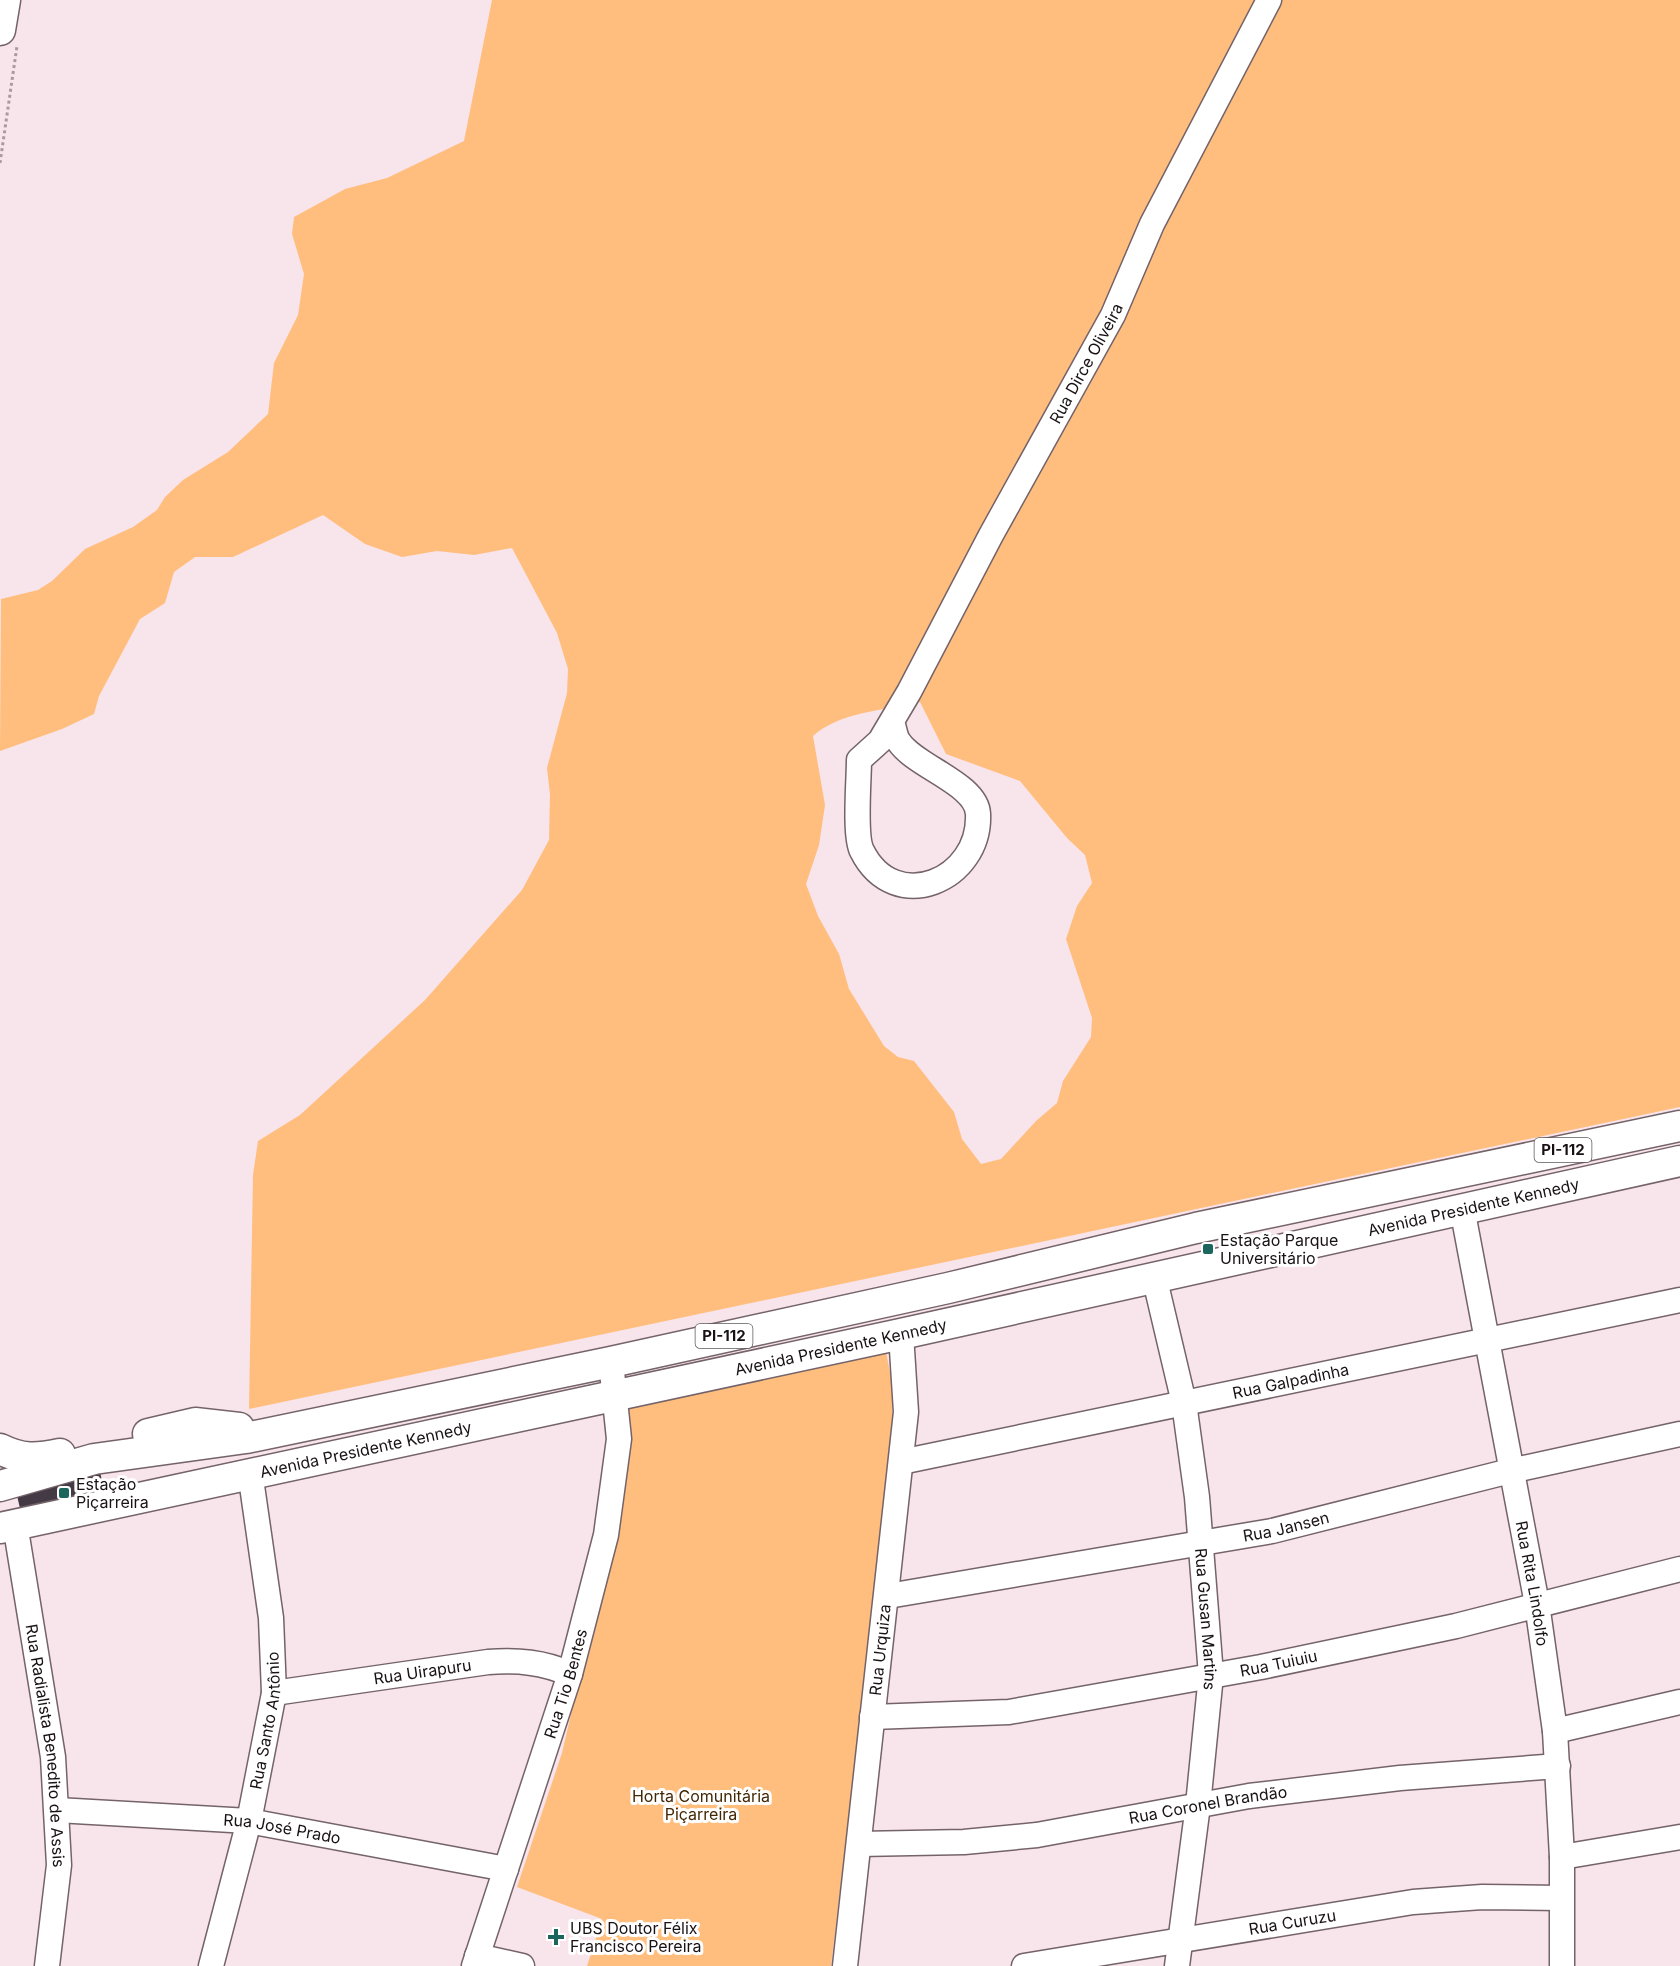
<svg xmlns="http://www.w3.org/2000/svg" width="1680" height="1966" font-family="Inter,sans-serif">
	<rect width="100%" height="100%" fill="#f8e4eb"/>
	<!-- green -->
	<path fill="#ffbe7d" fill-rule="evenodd" d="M492,0H1680V1107L249,1409L253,1175L258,1141L300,1115L425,1000L522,890L549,840L550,795L547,768L567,693L568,669L557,633L512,548L474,555L437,551L402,557L365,544L323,515L233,557H195L174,572L165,603L140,619L99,696L94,714L62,729L0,751L1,599L38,590L52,581L85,549L133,527L157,510L165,497L183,480L228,452L268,414L274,363L298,315L304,274L292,234L294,217L345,189L387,178L464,141ZM920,702L946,754L1020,781L1067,838L1085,855L1092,883L1077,906L1066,939L1092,1018L1091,1037L1063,1081L1057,1103L1036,1121L1001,1159L981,1164L962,1139L954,1112L914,1061L898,1057L884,1046L849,989L839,954L818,916L806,884L819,845L825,805L813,736C839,712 886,710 920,702Z
		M885,1346L893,1389L891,1461L831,1966H587L602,1919L517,1887L562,1753L624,1486V1403Z"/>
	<!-- building -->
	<path fill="#443a45" d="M100,1472L105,1494L21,1513L16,1491Z"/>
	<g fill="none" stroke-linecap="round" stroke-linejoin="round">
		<defs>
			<g id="minor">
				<path id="s1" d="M892,721C894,727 895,737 899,742C916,767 977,784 978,814C981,880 895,917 862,851C854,836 859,780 859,760L880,741L909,692L991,535L1113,315L1152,224L1269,0"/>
				<path id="s2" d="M1462,1208L1537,1604L1555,1731L1562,1857V1966"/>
				<path id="s3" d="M1154,1276L1184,1403L1197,1497L1211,1675L1198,1805L1177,1966"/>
				<path id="s4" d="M901,1462L1680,1300"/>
				<path id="s5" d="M15,1524L53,1757L59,1865L47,1966"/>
				<path id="s6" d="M888,1596L1272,1531L1510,1471L1680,1434"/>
				<path id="s7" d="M274,1693L488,1662C518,1660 543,1662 570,1674"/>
				<path id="s8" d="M872,1717L1009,1712L1261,1667L1456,1626L1680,1569"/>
				<path d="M1555,1731L1680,1702"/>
				<path id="s9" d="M57,1810L249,1821L506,1869"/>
				<path id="s10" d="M859,1844L964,1842L1037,1835L1249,1796L1400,1778L1558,1766"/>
				<path d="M1562,1857L1680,1837"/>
				<path d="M477,1956L522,1966"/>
				<path id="s11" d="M211,1966L249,1821L274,1693L271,1618L250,1472"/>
				<path id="s12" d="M474,1966L570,1674L606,1535L619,1439L611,1362"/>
				<path id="s13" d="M845,1966L906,1412L901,1334"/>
				<path id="s14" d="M1024,1966L1413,1902L1482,1897L1561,1898"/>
			</g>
			<g id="major">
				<path d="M0,30L5,0"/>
				<path d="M148,1434L195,1423L239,1428"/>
				<path d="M0,1449C22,1460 36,1459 60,1454"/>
				<path d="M0,1486L94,1459L246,1438L611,1362L948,1288L1196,1228L1680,1126"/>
				<path id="s15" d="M0,1528L901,1334L1680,1161"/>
			</g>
		</defs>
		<!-- minor casing -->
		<use href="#minor" stroke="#746369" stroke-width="27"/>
		<!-- major casing -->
		<use href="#major" stroke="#746369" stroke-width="33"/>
		<!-- path -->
		<path stroke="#aa9aa0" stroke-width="3" stroke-dasharray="3 3" stroke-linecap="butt" d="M0,163L17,46"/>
		<!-- minor -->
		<use href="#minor" stroke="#fff" stroke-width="24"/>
		<!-- major -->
		<use href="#major" stroke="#fff" stroke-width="30"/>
	</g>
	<!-- markers -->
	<g fill="#1c665d" stroke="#fff" stroke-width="2">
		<rect x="1202" y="1243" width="12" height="12" rx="3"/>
		<rect x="58" y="1487" width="12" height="12" rx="3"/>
		<path d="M553 1928h6v6h6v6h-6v6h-6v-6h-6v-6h6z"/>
	</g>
	<g text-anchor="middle" stroke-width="6" stroke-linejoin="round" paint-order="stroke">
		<!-- shield labels -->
		<g fill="#fff" stroke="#5e595a" stroke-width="1.5">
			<rect x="1534.5" y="1138" width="57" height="24" rx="4.5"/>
			<rect x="695.5" y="1324" width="57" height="24" rx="4.5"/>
		</g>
		<g font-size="15" font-weight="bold" fill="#191214">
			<text x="1563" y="1155">PI-112</text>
			<text x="724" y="1341">PI-112</text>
		</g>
		<!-- street labels -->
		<g font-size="16" fill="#191214" stroke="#fff">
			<text dy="6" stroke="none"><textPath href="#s1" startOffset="855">Rua Dirce Oliveira</textPath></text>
			<text dy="6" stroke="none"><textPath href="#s15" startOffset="1508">Avenida Presidente Kennedy</textPath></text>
			<text dy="6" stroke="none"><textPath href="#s15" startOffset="860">Avenida Presidente Kennedy</textPath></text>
			<text dy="6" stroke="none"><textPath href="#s4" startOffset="398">Rua Galpadinha</textPath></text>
			<text dy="6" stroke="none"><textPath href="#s15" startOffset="374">Avenida Presidente Kennedy</textPath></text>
			<text dy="6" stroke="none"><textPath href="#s6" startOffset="404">Rua Jansen</textPath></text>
			<text dy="6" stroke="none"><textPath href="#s2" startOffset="382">Rua Rita Lindolfo</textPath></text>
			<text dy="6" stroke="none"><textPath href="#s3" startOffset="348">Rua Gusan Martins</textPath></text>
			<text dy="6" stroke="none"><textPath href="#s13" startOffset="318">Rua Urquiza</textPath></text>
			<text dy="6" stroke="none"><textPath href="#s8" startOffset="411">Rua Tuiuiu</textPath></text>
			<text dy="6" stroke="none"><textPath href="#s7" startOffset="150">Rua Uirapuru</textPath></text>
			<text dy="6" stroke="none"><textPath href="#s12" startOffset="297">Rua Tio Bentes</textPath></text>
			<text dy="6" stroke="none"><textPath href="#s11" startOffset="252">Rua Santo Antônio</textPath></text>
			<text dy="6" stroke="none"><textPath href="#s5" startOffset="224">Rua Radialista Benedito de Assis</textPath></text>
			<text dy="6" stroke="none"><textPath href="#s10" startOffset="352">Rua Coronel Brandão</textPath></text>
			<text dy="6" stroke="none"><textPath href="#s9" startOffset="226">Rua José Prado</textPath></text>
			<text dy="6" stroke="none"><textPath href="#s14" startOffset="272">Rua Curuzu</textPath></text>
		</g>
		<!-- poi labels -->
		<g font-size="16" fill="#191214" stroke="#fff" text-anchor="start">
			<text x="1220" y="1246">Estação Parque<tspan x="1220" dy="18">Universitário</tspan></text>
			<text x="76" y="1490">Estação<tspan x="76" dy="18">Piçarreira</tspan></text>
			<text x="570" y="1934">UBS Doutor Félix<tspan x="570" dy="18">Francisco Pereira</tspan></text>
		</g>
		<!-- park labels -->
		<g font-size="16" fill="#432706" stroke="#fff">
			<text x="701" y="1802">Horta Comunitária<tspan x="701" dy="18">Piçarreira</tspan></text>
		</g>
	</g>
</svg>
